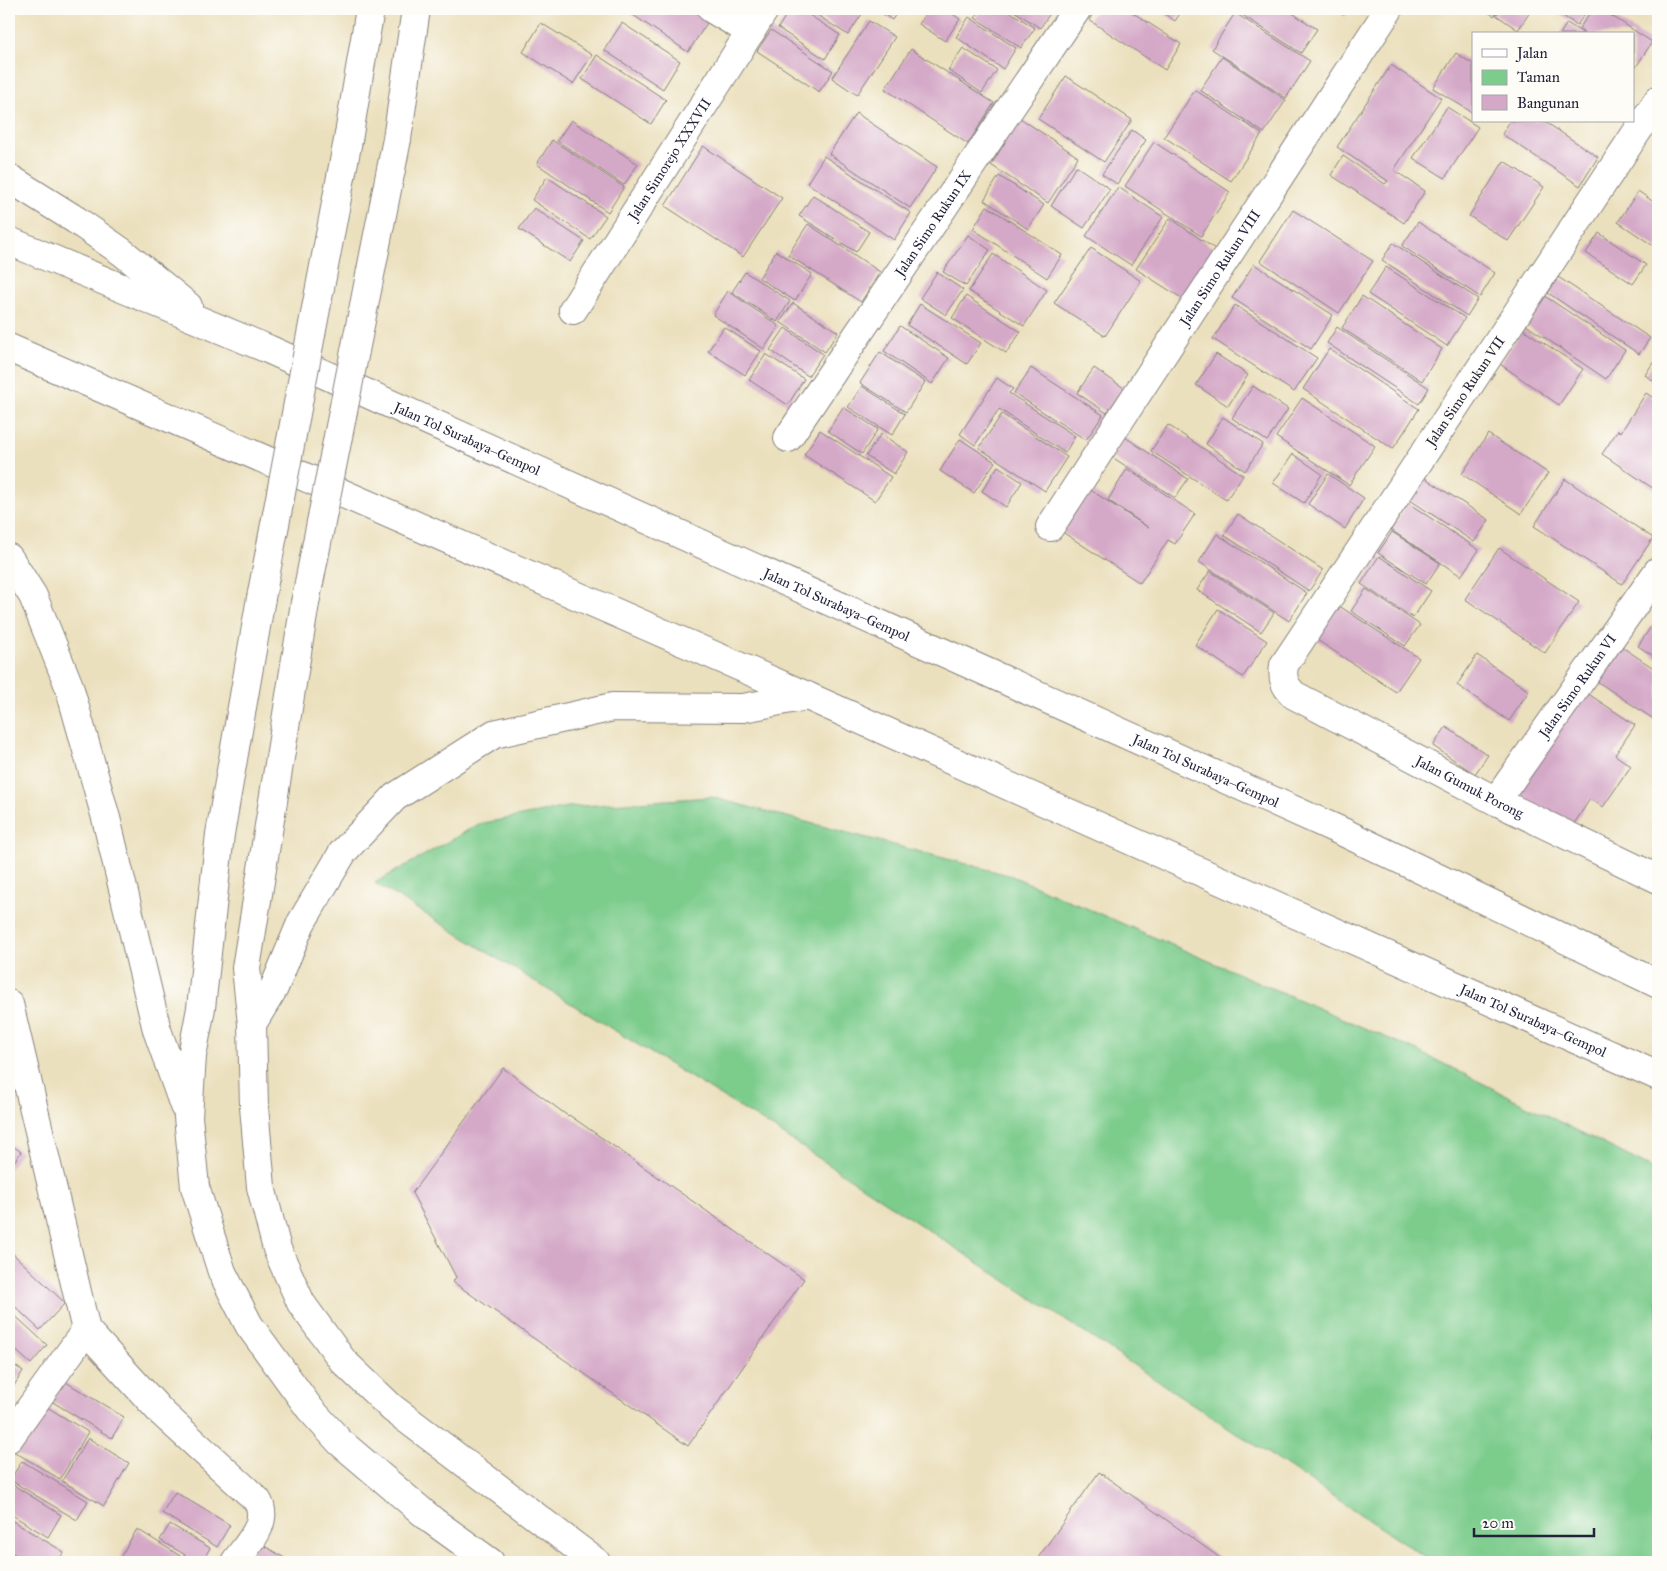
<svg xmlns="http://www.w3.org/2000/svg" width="1667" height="1571" font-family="'IM FELL Great Primer',serif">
	<rect width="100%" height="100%" fill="#fdfcf7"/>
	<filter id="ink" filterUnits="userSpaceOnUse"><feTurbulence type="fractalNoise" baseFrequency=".02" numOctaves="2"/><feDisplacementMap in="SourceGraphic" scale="10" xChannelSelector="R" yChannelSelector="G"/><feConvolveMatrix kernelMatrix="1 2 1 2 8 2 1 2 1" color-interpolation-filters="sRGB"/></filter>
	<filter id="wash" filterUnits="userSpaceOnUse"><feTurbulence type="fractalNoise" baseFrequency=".0096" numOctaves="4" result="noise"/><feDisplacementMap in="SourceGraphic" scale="20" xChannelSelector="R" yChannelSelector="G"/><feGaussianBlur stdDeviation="1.12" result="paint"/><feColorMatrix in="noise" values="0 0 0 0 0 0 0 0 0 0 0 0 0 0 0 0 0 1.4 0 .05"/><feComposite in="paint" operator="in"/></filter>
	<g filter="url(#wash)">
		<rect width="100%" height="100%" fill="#ebe0bd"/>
		<!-- green -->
		<path fill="#7ccc8c" stroke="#4f7764" d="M711,797L1012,876L1420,1052L1658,1171V1562H1433L773,1128L375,883L479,824L568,807Z"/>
		<g id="blocks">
			<!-- building -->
			<path fill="#d4a8c7" d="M624,9H698L711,17L688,52Z
				M790,9H800L840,35L825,59L778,28Z
				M808,9H854L862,14L848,35Z
				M875,9H899L892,20Z
				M929,9H945L960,19L945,41L919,24Z
				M981,9H1006L1035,28L1021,48L975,18Z
				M1011,9H1053L1040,28Z
				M1096,9H1127L1181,44L1165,70L1089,20Z
				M1157,9H1183L1175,21Z
				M1233,9H1286L1317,29L1301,53Z
				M1334,9H1349L1344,15Z
				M1483,9H1499L1494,16Z
				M1500,9H1532L1518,30L1496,15Z
				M1552,9H1588L1577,25Z
				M1592,9H1601L1652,42L1636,67L1633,65V34H1586L1579,29Z
				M1645,9H1658V17Z
				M1235,13L1310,61L1286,98L1212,49Z
				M969,17L1016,48L1003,69L956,37Z
				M869,21L895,37L857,95L832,78Z
				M541,23L592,55L573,84L523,52Z
				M622,23L680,61L663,89L604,50Z
				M1567,23L1584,34H1560Z
				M771,30L833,71L819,92L757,51Z
				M963,48L997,70L982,93L948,70Z
				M911,49L994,103L968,144L885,89Z
				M1456,53L1473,64V113L1433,88Z
				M597,55L666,100L651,124L582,79Z
				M1222,57L1286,100L1264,133L1200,90Z
				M1391,65L1441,98L1394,170L1425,191L1404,223L1331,175L1343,156L1385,184L1388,181L1337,147Z
				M1066,76L1132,120L1104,162L1038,119Z
				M1195,90L1262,134L1231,181L1164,137Z
				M1447,107L1478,127L1445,178L1413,158Z
				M856,113L937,167L910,208L829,154Z
				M1020,118L1078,157L1048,203L991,165Z
				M571,120L638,164L624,185L557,141Z
				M1510,121H1544L1598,157L1580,186L1502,134Z
				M1132,130L1146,140L1117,184L1102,174Z
				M552,140L624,187L608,212L537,164Z
				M1154,142L1230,192L1201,236L1125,186Z
				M703,146L782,198L743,257L665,206Z
				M824,156L911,213L894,240L807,183Z
				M1504,161L1544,187L1508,241L1469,216Z
				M1076,166L1110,189L1084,228L1051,206Z
				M999,176L1044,205L1028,229L984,200Z
				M547,177L606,216L590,239L532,200Z
				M1118,187L1163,217L1131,265L1086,236Z
				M1638,191L1658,205V249L1618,222Z
				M813,195L869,232L856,252L799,216Z
				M987,206L1062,255L1047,278L973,229Z
				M534,208L584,241L570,262L519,229Z
				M1293,210L1373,261L1339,313L1260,261Z
				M1170,218L1215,249L1183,299L1136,269Z
				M1418,222L1495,273L1480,297L1402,246Z
				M808,224L880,272L861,302L788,255Z
				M1599,233L1646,265L1633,284L1586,253Z
				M968,235L990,250L966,286L943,272Z
				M1393,243L1478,299L1467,316L1382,260Z
				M1091,248L1141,281L1105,336L1054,303Z
				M776,251L812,274L795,301L759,278Z
				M993,254L1047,290L1024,326L969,291Z
				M1254,264L1333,315L1311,349L1232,298Z
				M1386,267L1465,318L1447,346L1368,294Z
				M745,272L790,301L777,322L732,292Z
				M937,272L963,290L946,315L920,298Z
				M1558,277L1650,338L1639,354L1548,293Z
				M728,291L779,326L764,349L713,315Z
				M1542,294L1625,350L1606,379L1523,323Z
				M966,296L1021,332L1006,353L952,318Z
				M1362,296L1442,349L1422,381L1342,328Z
				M793,303L838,332L825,352L780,322Z
				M920,304L981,343L967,364L907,325Z
				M1235,305L1317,358L1294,392L1213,339Z
				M900,326L949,358L932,384L884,351Z
				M724,327L761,351L745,375L708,351Z
				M1337,327L1429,388L1419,404L1327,343Z
				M785,328L823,354L808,376L770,350Z
				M1523,329L1583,369L1559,405L1500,364Z
				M1329,349L1419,409L1393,449L1303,389Z
				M880,352L925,382L906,412L860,383Z
				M766,354L804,379L788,405L749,380Z
				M1216,354L1248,375L1228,406L1196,385Z
				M1658,355V384L1645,375Z
				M1031,368L1103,415L1086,440L1014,393Z
				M1094,368L1124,388L1107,413L1077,393Z
				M997,378L1013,389L1009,393L1075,436L1065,453L999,409L975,445L960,434Z
				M862,386L905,414L892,435L848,407Z
				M1253,386L1288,409L1267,441L1232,418Z
				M1646,393L1658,401V488L1657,491L1602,454L1618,430L1621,432Z
				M1302,398L1375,446L1349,485L1276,437Z
				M843,407L878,429L862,454L828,431Z
				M1002,414L1067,457L1045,491L979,448Z
				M1223,417L1263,444L1245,471L1206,444Z
				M1168,425L1243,475L1226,500L1151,451Z
				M820,430L891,477L875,501L804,455Z
				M881,434L908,452L894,474L866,456Z
				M1488,434L1548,473L1521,514L1462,474Z
				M1125,437L1188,479L1175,498L1112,457Z
				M960,439L995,462L974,493L940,471Z
				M1293,454L1322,474L1304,503L1273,483Z
				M998,466L1022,482L1006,507L982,491Z
				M1127,469L1195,514L1175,544L1168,540L1140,583L1061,531L1089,489L1149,528L1108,500Z
				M1328,474L1364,498L1345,529L1308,504Z
				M1419,474L1489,520L1474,542L1404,496Z
				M1565,479L1653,538L1622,584L1534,526Z
				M1408,503L1479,550L1461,576L1391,530Z
				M1238,514L1323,570L1309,591L1224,535Z
				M1392,532L1440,563L1426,584L1378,553Z
				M1217,534L1307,593L1289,621L1199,562Z
				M1499,548L1579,602L1545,653L1465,599Z
				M1379,556L1431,591L1413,618L1361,584Z
				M1210,571L1274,613L1261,632L1197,590Z
				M1366,589L1420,625L1405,646L1351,611Z
				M1330,600L1419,658L1396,692L1308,634Z
				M1218,609L1267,641L1243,677L1195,645Z
				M1658,616V659L1638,646Z
				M1613,641L1658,671V722L1589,676Z
				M1477,655L1529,691L1509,721L1457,685Z
				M1581,689L1635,725L1615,755L1631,766L1603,807L1590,799L1568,833L1510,795Z
				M1446,727L1488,755L1475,774L1433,746Z
				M503,1068L568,1116L569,1115L804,1279L688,1446L453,1282L456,1277L412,1193Z
				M9,1143L21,1152L9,1169Z
				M9,1250L65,1303L40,1330L9,1301Z
				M9,1310L47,1345L31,1364L9,1344Z
				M9,1362L23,1371L9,1394Z
				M64,1381L124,1417L112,1438L51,1401Z
				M42,1404L88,1432L60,1479L13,1451Z
				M88,1438L129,1463L104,1506L62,1481Z
				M22,1461L88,1501L77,1520L10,1480Z
				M1099,1472L1226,1562H1035Z
				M9,1482L61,1515L48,1537L9,1513Z
				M175,1492L230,1525L217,1547L162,1513Z
				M9,1519L64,1552L57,1562H28L9,1551Z
				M170,1524L210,1548L202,1562H197L160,1540Z
				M137,1529L190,1562H132L121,1556Z
				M258,1542L291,1562H244Z"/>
		</g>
	</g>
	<g filter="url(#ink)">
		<use href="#blocks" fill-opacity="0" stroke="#86817c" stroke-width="1"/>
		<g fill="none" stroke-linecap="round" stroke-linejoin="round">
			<defs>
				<g id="minor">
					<path d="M712,9L751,32"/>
					<path id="s1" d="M1658,100L1284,665C1282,679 1284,685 1294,695L1496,801L1658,879"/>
					<path id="s2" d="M573,310L765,9"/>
					<path id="s3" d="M788,438L1077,9"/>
					<path id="s4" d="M1050,527L1389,9"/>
					<path id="s5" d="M1496,801L1658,571"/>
					<path d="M9,1004L86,1330L162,1413L257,1500C271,1522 247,1545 235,1562"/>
					<path d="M9,1438L86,1330"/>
				</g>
				<g id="motorway">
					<path d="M397,139L416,9"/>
					<path d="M348,140L370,9"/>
					<path d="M9,178L76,220L122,252L188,306"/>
					<path id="s6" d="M9,241L268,349L1345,833L1658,984"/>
					<path id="s7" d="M9,348L807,696L1658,1076"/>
					<path d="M9,558L33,596L69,686L106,818L157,1030L184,1106"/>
					<path d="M261,598L220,834L201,1008L192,1056L188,1117L195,1187L222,1272L249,1325L310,1409L340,1442L433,1521L490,1562"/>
					<path d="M305,603L246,968L252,1024L254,1107L261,1187L277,1249L301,1303L343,1361L392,1408L596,1562"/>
					<path d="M252,1024L274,988L301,923L343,852L395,797L494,734L613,707L743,708L807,696"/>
				</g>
			</defs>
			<!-- minor casing -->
			<use href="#minor" stroke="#86817c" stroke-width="30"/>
			<!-- motorway casing -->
			<use href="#motorway" stroke="#86817c" stroke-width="30"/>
			<!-- minor -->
			<use href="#minor" stroke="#fff" stroke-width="28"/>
			<!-- motorway -->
			<use href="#motorway" stroke="#fff" stroke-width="28"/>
			<defs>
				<path id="motorway-bridge" d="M261,598L348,140
					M305,603L397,139"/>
			</defs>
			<!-- motorway-bridge casing -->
			<use href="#motorway-bridge" stroke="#86817c" stroke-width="30" stroke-linecap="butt"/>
			<!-- motorway-bridge -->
			<use href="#motorway-bridge" stroke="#fff" stroke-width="28"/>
		</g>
	</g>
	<g text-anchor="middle" stroke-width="4" stroke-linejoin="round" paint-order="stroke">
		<!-- street labels -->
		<g font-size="14" fill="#22223b" stroke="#fdfcf7">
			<text dy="5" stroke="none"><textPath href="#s2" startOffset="179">Jalan Simorejo XXXVII</textPath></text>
			<text dy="5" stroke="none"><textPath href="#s3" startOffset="259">Jalan Simo Rukun IX</textPath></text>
			<text dy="5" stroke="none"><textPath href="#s4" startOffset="310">Jalan Simo Rukun VIII</textPath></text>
			<text transform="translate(1465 391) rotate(-56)" y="5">Jalan Simo Rukun VII</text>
			<text dy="5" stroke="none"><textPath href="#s6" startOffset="499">Jalan Tol Surabaya–Gempol</textPath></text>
			<text dy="5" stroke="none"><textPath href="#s6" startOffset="904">Jalan Tol Surabaya–Gempol</textPath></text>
			<text dy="5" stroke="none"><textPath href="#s5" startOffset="141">Jalan Simo Rukun VI</textPath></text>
			<text dy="5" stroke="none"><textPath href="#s6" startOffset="1309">Jalan Tol Surabaya–Gempol</textPath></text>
			<text dy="5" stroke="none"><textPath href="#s1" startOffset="909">Jalan Gumuk Porong</textPath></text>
			<text dy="5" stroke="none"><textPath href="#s7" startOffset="1666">Jalan Tol Surabaya–Gempol</textPath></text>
		</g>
	</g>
	<!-- margin -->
	<rect width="1667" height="1571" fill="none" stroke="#fdfcf7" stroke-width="30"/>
	<!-- legend -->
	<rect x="1472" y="32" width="162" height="90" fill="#fdfcf7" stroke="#a5a5ac"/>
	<rect x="1482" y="49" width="25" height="8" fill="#ffffff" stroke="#a5a5ac"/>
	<text x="1517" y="58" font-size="15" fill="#22223b">Jalan</text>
	<rect x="1482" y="70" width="25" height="15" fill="#7ccc8c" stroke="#a5a5ac"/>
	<text x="1517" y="82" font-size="15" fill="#22223b">Taman</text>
	<rect x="1482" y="95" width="25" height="15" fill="#d4a8c7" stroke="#a5a5ac"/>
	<text x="1517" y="108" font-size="15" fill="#22223b">Bangunan</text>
	<!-- scale -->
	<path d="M1474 1528v8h120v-8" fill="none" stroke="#22223b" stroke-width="2.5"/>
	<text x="1482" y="1528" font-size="15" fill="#22223b" stroke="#fdfcf7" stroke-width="4" paint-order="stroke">20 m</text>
</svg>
